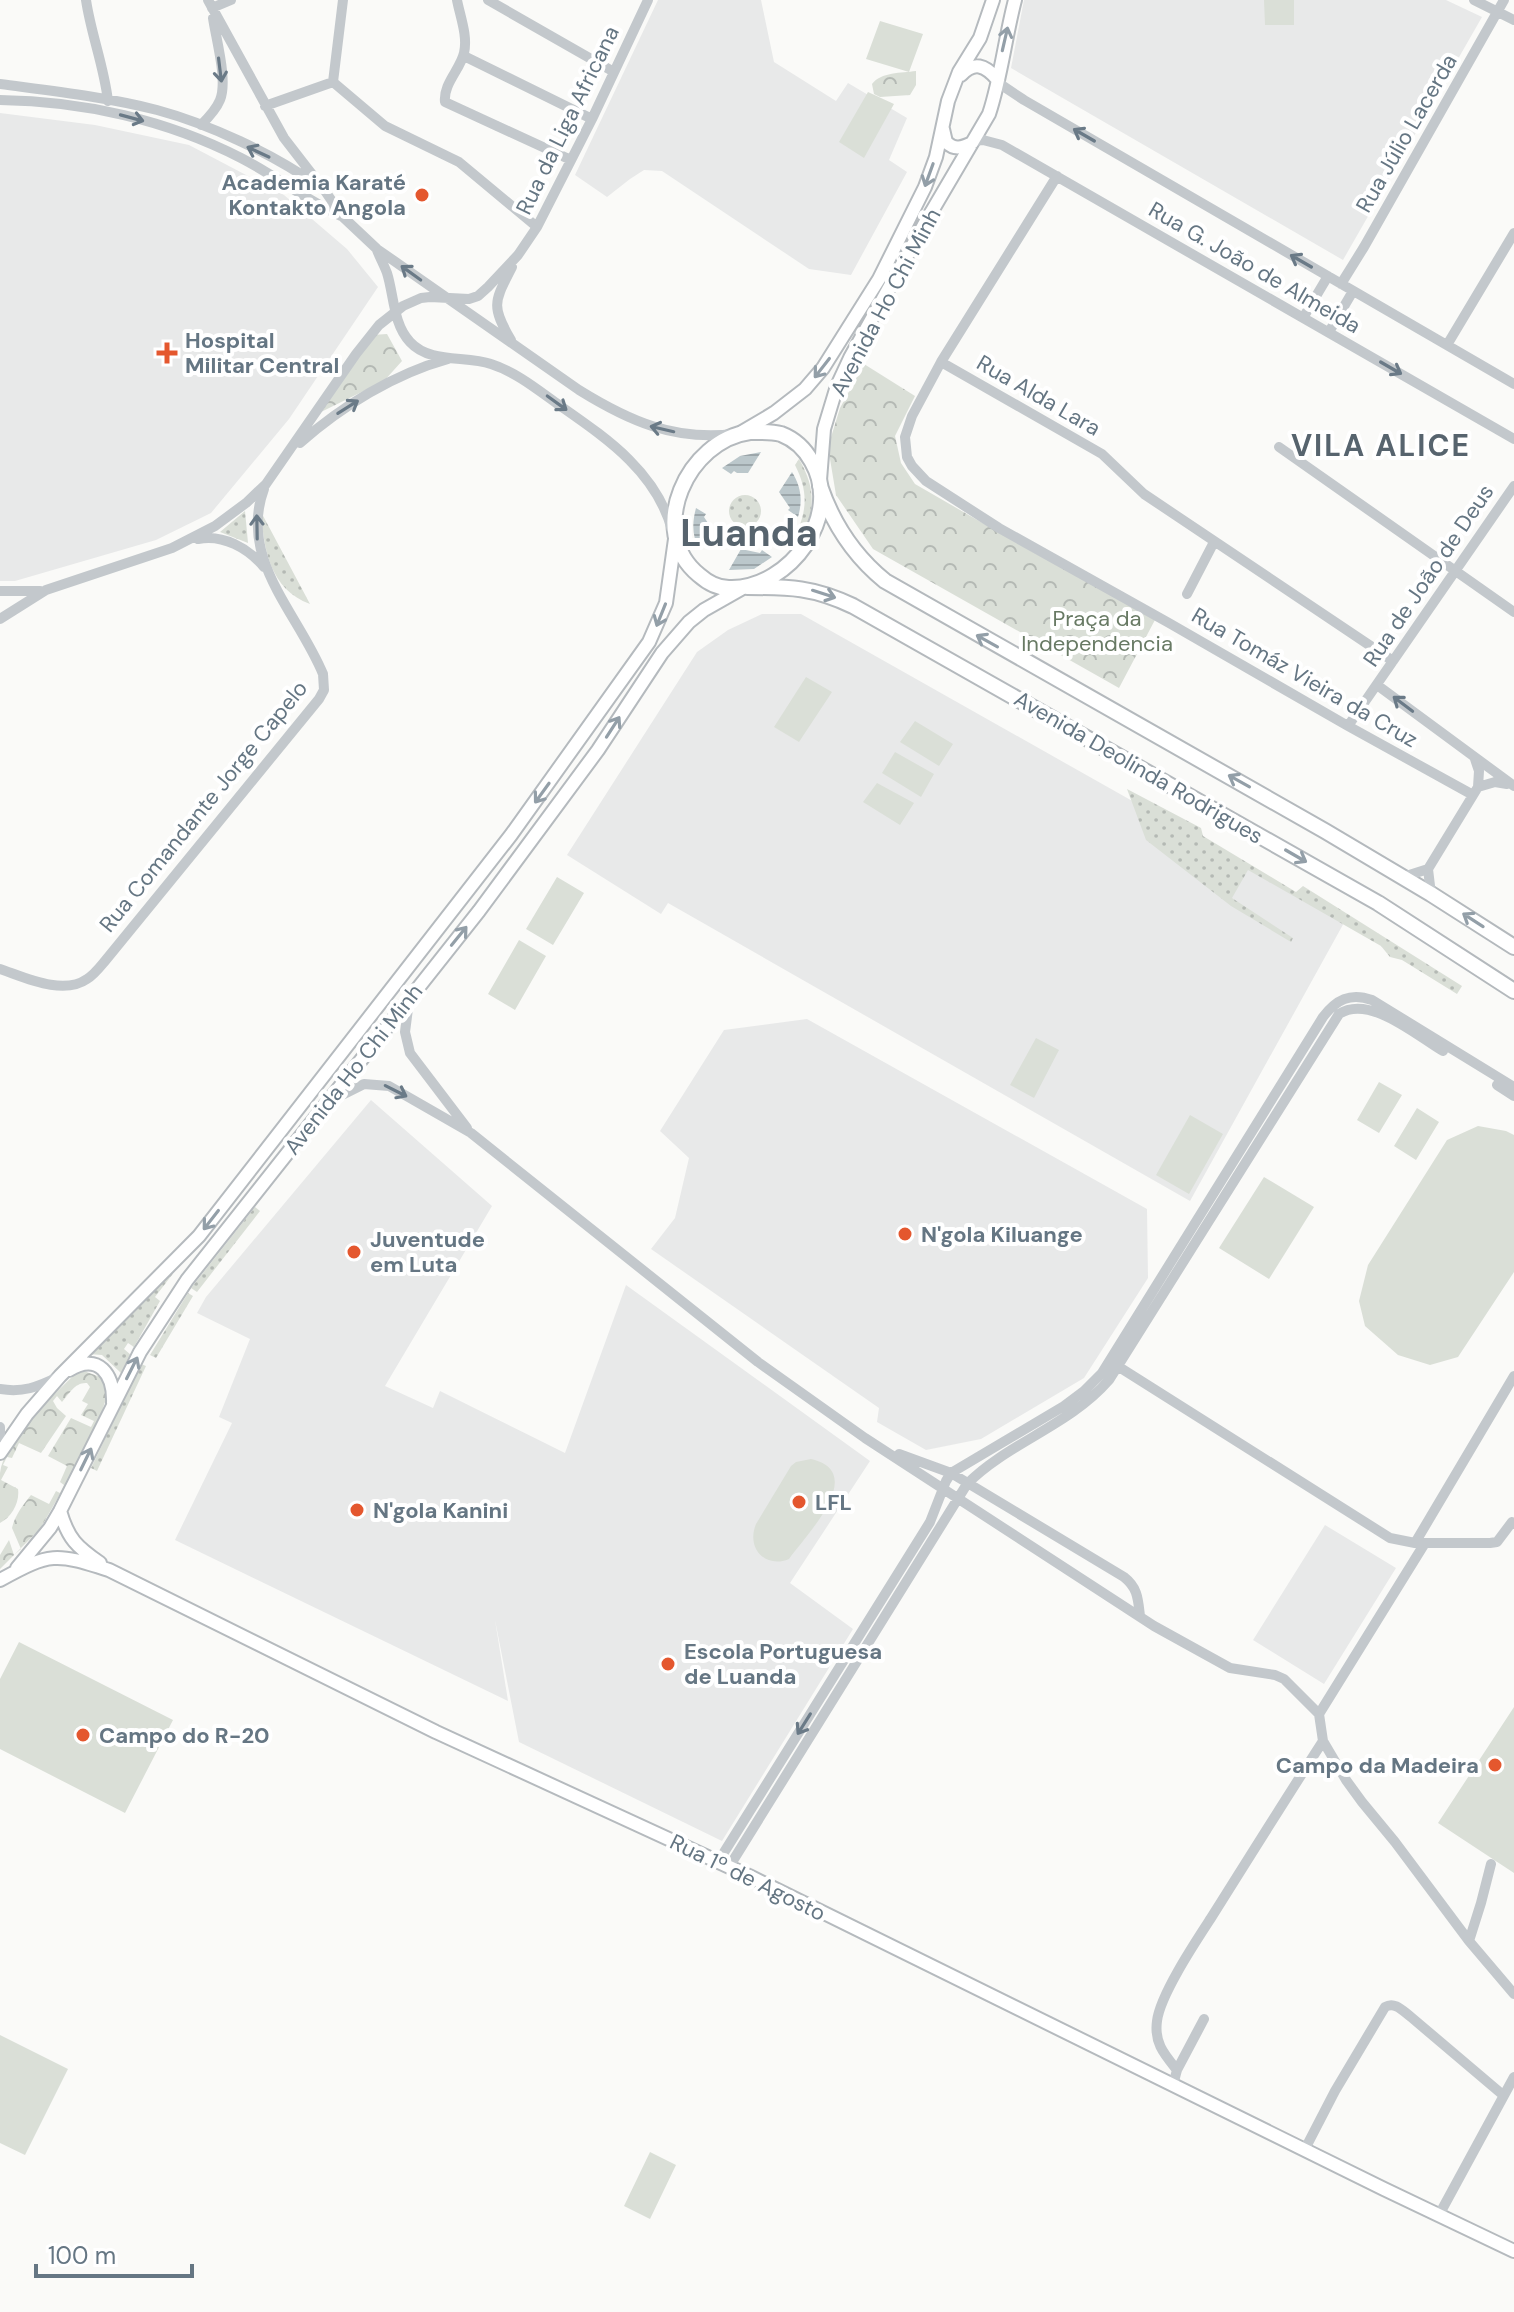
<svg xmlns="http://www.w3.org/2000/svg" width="1514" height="2312" font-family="'DM Sans',sans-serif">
	<defs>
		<pattern id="grass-dots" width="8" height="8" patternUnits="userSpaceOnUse" patternTransform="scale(2)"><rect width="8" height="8" fill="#dadfd7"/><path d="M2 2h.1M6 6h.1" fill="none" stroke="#b4b9b4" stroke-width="1.8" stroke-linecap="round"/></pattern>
		<pattern id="park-crowns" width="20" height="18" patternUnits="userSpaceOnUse" patternTransform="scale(2)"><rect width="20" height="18" fill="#dadfd7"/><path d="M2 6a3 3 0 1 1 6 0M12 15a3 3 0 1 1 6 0" fill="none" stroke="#b4b9b4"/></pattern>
		<pattern id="water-rules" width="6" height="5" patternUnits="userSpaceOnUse" patternTransform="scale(2)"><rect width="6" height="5" fill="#bbc7cb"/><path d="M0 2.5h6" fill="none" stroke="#9ca6aa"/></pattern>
	</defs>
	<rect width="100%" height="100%" fill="#fafaf8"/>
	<!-- built -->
	<path fill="#e8e9e9" d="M658,0H761L774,62L836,101L848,83L907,118L889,160L907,172L851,275L809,269L662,171L644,170L630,179L607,197L575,175Z
		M1024,0H1446L1482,17L1343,260L1011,68Z
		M0,113L95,125L189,145L284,195L347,249L378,287L289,419L211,513L156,540L15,581H0Z
		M762,614H801L1345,921L1190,1201L668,903L661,914L567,855L697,652L728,630Z
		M807,1019L1147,1209L1148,1278L1084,1378L981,1439L926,1450L877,1422L879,1408L651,1249L675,1218L689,1158L660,1131L724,1030Z
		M371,1100L492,1206L385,1386L433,1408L440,1391L565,1453L626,1285L870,1461L790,1583L853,1629L722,1841L519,1742L495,1620L508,1701L175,1540L232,1423L219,1417L250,1339L197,1313L206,1297Z
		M1325,1525L1396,1568L1324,1684L1253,1640Z"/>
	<!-- grass -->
	<path fill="url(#grass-dots)" d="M799,459C815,487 815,506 804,536L797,532C808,507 807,489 795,465Z
		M729 511a16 16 0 1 1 32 0a16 16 0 1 1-32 0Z
		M245,511L248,543L220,532Z
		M261,512L310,604C270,589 264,550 261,512Z
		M1127,789L1201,828L1203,836L1296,892L1303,886L1462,986L1457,994L1402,960L1390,957L1381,946L1248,870L1232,898L1293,938L1291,942L1231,906L1146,840Z
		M255,1207L260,1211L197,1292L191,1288Z
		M195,1245L155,1297L160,1301L134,1347L128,1343L124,1349L131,1355L121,1373L102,1355L88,1354Z
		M188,1293L193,1296L156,1358L150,1355Z
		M141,1364L146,1366L97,1471L91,1468Z"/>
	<!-- park -->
	<path fill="url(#park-crowns)" d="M916,71V85L910,95L880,97L874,94L872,84C881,72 901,73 916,71Z
		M387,334L402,361L384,381L321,412L372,335Z
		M864,364L915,396L895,436L901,463L915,484L1031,551L1156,618L1119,688L873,549L836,495L828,447L840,408Z
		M84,1371L103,1378L108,1393L102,1411L71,1475L40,1529L0,1569V1555L9,1540L14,1555L21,1549L12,1528C15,1515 23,1505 31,1495L49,1504L56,1491L60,1493L64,1485L60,1482L67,1466L48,1456L71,1418L91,1427L94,1421L81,1415L88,1404L82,1401L90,1387L87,1383C75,1382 69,1394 62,1402L57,1396L53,1401L57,1408L66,1416L41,1453L19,1443L12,1458L7,1457L3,1465L8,1467L1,1480L18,1489C20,1502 12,1517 0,1523C0,1507 0,1489 0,1473C4,1440 52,1397 75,1374Z"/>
	<!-- garden -->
	<path fill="#dadfd7" d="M1264,0H1294V25H1265Z
		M880,21L923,34L909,72L866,59Z
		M868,92L894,104L864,158L839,142Z
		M806,677L832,692L799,742L774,727Z
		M915,721L953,744L939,766L900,742Z
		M895,752L934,774L921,797L882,773Z
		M877,783L914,803L900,825L863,802Z
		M557,877L584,893L553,945L526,929Z
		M519,940L546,956L515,1010L488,994Z
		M1036,1038L1059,1050L1034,1098L1010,1085Z
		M1379,1082L1402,1095L1379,1133L1357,1120Z
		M1417,1108L1439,1122L1416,1160L1394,1146Z
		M1190,1115L1223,1134L1189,1194L1156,1175Z
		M1478,1126L1506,1131L1514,1135V1272L1458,1357L1430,1365L1398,1355L1365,1326L1359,1301L1368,1265L1447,1140Z
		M1264,1177L1314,1207L1269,1279L1219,1248Z
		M811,1459C868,1472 807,1534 789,1559C765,1569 746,1548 756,1524L791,1466L796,1462Z
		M19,1642L173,1720L125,1813L0,1749V1679Z
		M1514,1707V1873L1438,1823Z
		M0,2035L68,2069L25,2155L0,2143Z
		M650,2152L676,2165L650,2219L624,2206Z"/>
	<!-- water -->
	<path fill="url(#water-rules)" d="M761,452L748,473H737L734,471L731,474L722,468L740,456Z
		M792,472C801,487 803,500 798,517L788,510L790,508L779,492Z
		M696,508L706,514L704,517L712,529L699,550C692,535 692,523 696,508Z
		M741,549L760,553L762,550L772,557L754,569L729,570Z"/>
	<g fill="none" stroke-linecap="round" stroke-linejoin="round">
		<defs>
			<path id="major" d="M961,75C974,61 985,65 997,79
				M943,129L946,142C954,150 962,148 972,143
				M742,432L774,413L805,389L823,368L879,279L925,187L936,157L948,101L959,72L980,38L993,0
				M820,480L824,429L837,386L850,358L925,223L989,114C1001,78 1005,38 1015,0
				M69,1370C99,1352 114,1375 113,1403
				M0,1453L27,1414L60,1376L199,1236L511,835L649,642L666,603L675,539
				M60,1511C68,1539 77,1547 100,1563
				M17,1568L50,1528L60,1511L140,1352L187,1280L479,911L598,750L662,653L689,622L704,610L741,589
				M0,1580C51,1552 55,1553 109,1570L436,1732L749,1876L1384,2189L1514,2251"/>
			<path id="highway" d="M750,432C760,432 771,431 781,434C794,439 805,449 812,462C843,516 790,587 732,588C720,589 708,583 699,575C645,531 688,440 750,432Z
				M820,486C833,524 853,555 885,581L1325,831L1431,894L1514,947
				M747,587C790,587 813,587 853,606L1378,903L1514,991"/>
		</defs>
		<!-- major casing -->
		<use href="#major" stroke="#b5babe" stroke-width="16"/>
		<!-- highway casing -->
		<use href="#highway" stroke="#b4b9bd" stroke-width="18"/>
		<!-- minor -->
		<path stroke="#c3c8cc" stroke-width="10" d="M86,0C91,34 104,66 108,101
			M208,0L284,138L325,191L343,217L377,249L579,390C629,421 674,441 734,434
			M457,0C460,16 468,36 464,53C460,70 443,84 445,102L571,160
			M488,0L614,72
			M1474,0L1514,20
			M212,8L231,0
			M464,56L592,119
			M997,79L1003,86L1024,100L1514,384
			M333,82L385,126L459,162L537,227
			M333,82L343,0
			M0,84C52,91 106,97 157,110C209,124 273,154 317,185
			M0,100C83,101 167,120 241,158C276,176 306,200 341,216
			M265,106L333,82
			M201,125C208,118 216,110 220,100C228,81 216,39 213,18
			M974,141L983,140L1002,145L1514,439
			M1057,176L941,362L912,416L905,437L907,457L912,466L926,481L999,528L1169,623L1348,726L1473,795
			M377,250C380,258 384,265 387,273C394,295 393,324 410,342C430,364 466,355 491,364C516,372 538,390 559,405C606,438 656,471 672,530
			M1341,284L1364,247L1504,0
			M1303,318L1328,276
			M1329,332L1353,291
			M511,340C490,305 495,301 512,267
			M1447,345L1514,233
			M941,362L1102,454L1144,494L1393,661
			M300,443C342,406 394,374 448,359
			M1279,447L1514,612
			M198,539C223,534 248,548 264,567
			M0,591H40
			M1187,594L1214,542
			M0,619L46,590L172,548L215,526L246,503L266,484L356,354L379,325L403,306L421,298L430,297L469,299L478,296L488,287L518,255L537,227L592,119L648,0
			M1377,685L1514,786
			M1348,726L1514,486
			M1478,787L1495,782L1507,784
			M1403,877L1428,869
			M1431,894L1428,869L1478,787L1479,771L1475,759
			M0,969C24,977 63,996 87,979C94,975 100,967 105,961L319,699L324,690L323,674C298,613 238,559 264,489
			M409,1001L405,1032L410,1053L467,1128
			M1497,1085L1514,1096
			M330,1101L364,1084L389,1086L471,1133L758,1362L865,1438L1154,1626L1230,1668L1275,1675L1284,1679L1319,1714L1323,1741C1285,1800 1248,1859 1211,1918C1196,1941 1160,1995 1157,2021C1154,2043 1164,2054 1177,2070L1173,2085
			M1119,1367L1390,1538L1415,1543H1490L1497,1542L1512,1522L1514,1524
			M0,1389C22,1393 38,1387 58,1377
			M0,1427V1436
			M899,1454L951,1473L1124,1577C1138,1588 1138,1599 1140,1616
			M1415,1543L1514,1376
			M1319,1714L1425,1543
			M1323,1741L1346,1780L1362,1802L1395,1842L1469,1941L1514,1994
			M718,1862L930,1522L946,1481L951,1473L1064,1406L1084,1391L1102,1373L1323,1017C1336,1000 1350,992 1372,1000L1514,1087
			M729,1867L967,1484C1009,1442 1069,1426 1109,1380L1339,1014C1369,994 1416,1035 1443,1051
			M1469,1941L1481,1903L1491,1864
			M1177,2070L1204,2019
			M1305,2149L1335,2091L1385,2007C1395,2001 1403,2011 1411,2017L1503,2095
			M1439,2215L1514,2077"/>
		<!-- major -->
		<use href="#major" stroke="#fff" stroke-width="12"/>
		<!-- highway -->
		<use href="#highway" stroke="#fff" stroke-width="14"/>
	</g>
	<!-- one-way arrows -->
	<defs><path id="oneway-shaft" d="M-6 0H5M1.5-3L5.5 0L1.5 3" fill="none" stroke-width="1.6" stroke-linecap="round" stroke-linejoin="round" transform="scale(2)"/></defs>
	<g stroke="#939fa8">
		<use href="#oneway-shaft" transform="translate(1005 39) rotate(-77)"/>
		<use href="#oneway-shaft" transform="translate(929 175) rotate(110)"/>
		<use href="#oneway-shaft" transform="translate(822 368) rotate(128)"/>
		<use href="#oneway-shaft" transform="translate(824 594) rotate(18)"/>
		<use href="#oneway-shaft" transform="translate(661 615) rotate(112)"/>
		<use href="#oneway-shaft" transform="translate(987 641) rotate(-151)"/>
		<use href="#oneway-shaft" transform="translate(613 727) rotate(-57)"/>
		<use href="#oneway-shaft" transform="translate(1239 781) rotate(-151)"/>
		<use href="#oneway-shaft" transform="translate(542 793) rotate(126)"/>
		<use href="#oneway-shaft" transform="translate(1296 856) rotate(30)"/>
		<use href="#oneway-shaft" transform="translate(1473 920) rotate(-147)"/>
		<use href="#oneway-shaft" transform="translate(459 936) rotate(-51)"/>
		<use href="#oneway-shaft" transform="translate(211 1220) rotate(128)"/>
		<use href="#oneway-shaft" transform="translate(132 1368) rotate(-63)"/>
		<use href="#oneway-shaft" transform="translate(86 1459) rotate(-64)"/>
	</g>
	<g stroke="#6a7a87">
		<use href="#oneway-shaft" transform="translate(220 70) rotate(83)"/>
		<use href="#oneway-shaft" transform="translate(132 118) rotate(15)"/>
		<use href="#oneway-shaft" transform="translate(1084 135) rotate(-150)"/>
		<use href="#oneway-shaft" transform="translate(258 152) rotate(-155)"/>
		<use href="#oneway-shaft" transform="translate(1301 261) rotate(-150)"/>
		<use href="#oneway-shaft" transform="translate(411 273) rotate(-144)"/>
		<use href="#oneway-shaft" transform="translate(1391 368) rotate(30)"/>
		<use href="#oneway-shaft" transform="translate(557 403) rotate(36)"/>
		<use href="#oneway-shaft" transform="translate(348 407) rotate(-32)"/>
		<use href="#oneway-shaft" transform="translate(662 429) rotate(-167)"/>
		<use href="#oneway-shaft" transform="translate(257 527) rotate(-91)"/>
		<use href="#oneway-shaft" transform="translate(1403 704) rotate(-143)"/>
		<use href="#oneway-shaft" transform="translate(396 1091) rotate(27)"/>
		<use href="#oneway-shaft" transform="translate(804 1724) rotate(122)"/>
	</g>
	<!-- markers -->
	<g fill="#e4572e" stroke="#fff" stroke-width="3">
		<circle cx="422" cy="195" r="8"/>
		<path d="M163 341h8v8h8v8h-8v8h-8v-8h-8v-8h8z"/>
		<circle cx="905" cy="1234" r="8"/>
		<circle cx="354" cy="1252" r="8"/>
		<circle cx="799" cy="1502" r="8"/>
		<circle cx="357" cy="1510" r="8"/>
		<circle cx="668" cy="1664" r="8"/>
		<circle cx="83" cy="1735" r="8"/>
		<circle cx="1495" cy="1765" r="8"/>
	</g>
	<g text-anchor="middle" stroke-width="8" stroke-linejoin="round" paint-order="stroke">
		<!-- street labels -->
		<g font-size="22" fill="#657683" stroke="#fff">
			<text transform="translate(567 120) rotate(-64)" y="8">Rua da Liga Africana</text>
			<text transform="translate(1406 133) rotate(-60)" y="8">Rua Júlio Lacerda</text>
			<text transform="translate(1255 267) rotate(30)" y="8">Rua G. João de Almeida</text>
			<text transform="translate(885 302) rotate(-62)" y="8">Avenida Ho Chi Minh</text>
			<text transform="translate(1039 395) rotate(30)" y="8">Rua Alda Lara</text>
			<text transform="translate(1428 575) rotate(-56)" y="8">Rua de João de Deus</text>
			<text transform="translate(1305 677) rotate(30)" y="8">Rua Tomáz Vieira da Cruz</text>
			<text transform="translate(1139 767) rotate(30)" y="8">Avenida Deolinda Rodrigues</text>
			<text transform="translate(203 806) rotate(-51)" y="8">Rua Comandante Jorge Capelo</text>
			<text transform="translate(353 1069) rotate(-52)" y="8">Avenida Ho Chi Minh</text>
			<text transform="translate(748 1877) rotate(26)" y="8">Rua 1º de Agosto</text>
		</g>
		<!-- poi labels -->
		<g font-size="22" font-weight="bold" fill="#657683" stroke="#fff" text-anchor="start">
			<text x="406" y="190" text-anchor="end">Academia Karaté<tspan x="406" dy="25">Kontakto Angola</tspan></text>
			<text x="185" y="348">Hospital<tspan x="185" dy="25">Militar Central</tspan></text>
			<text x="921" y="1242">N'gola Kiluange</text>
			<text x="370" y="1247">Juventude<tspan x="370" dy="25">em Luta</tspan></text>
			<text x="815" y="1510">LFL</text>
			<text x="373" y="1518">N'gola Kanini</text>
			<text x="684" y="1659">Escola Portuguesa<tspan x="684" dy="25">de Luanda</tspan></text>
			<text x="99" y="1743">Campo do R-20</text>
			<text x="1479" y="1773" text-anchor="end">Campo da Madeira</text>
		</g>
		<!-- park labels -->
		<g font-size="22" fill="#687a64" stroke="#fff">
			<text x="1097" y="626">Praça da<tspan x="1097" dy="25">Independencia</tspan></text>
		</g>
		<!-- district labels -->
		<g font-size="30" font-weight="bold" letter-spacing="2" fill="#57646e" stroke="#fff">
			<text x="1381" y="456">VILA ALICE</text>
		</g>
		<!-- town labels -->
		<g font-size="38" font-weight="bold" fill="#57646e" stroke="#fff">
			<text x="749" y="546">Luanda</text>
		</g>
	</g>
	<!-- scale -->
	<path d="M36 2264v12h156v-12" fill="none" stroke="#657683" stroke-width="4"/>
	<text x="48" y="2264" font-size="24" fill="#657683" stroke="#ffffff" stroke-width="6" paint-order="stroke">100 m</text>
</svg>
